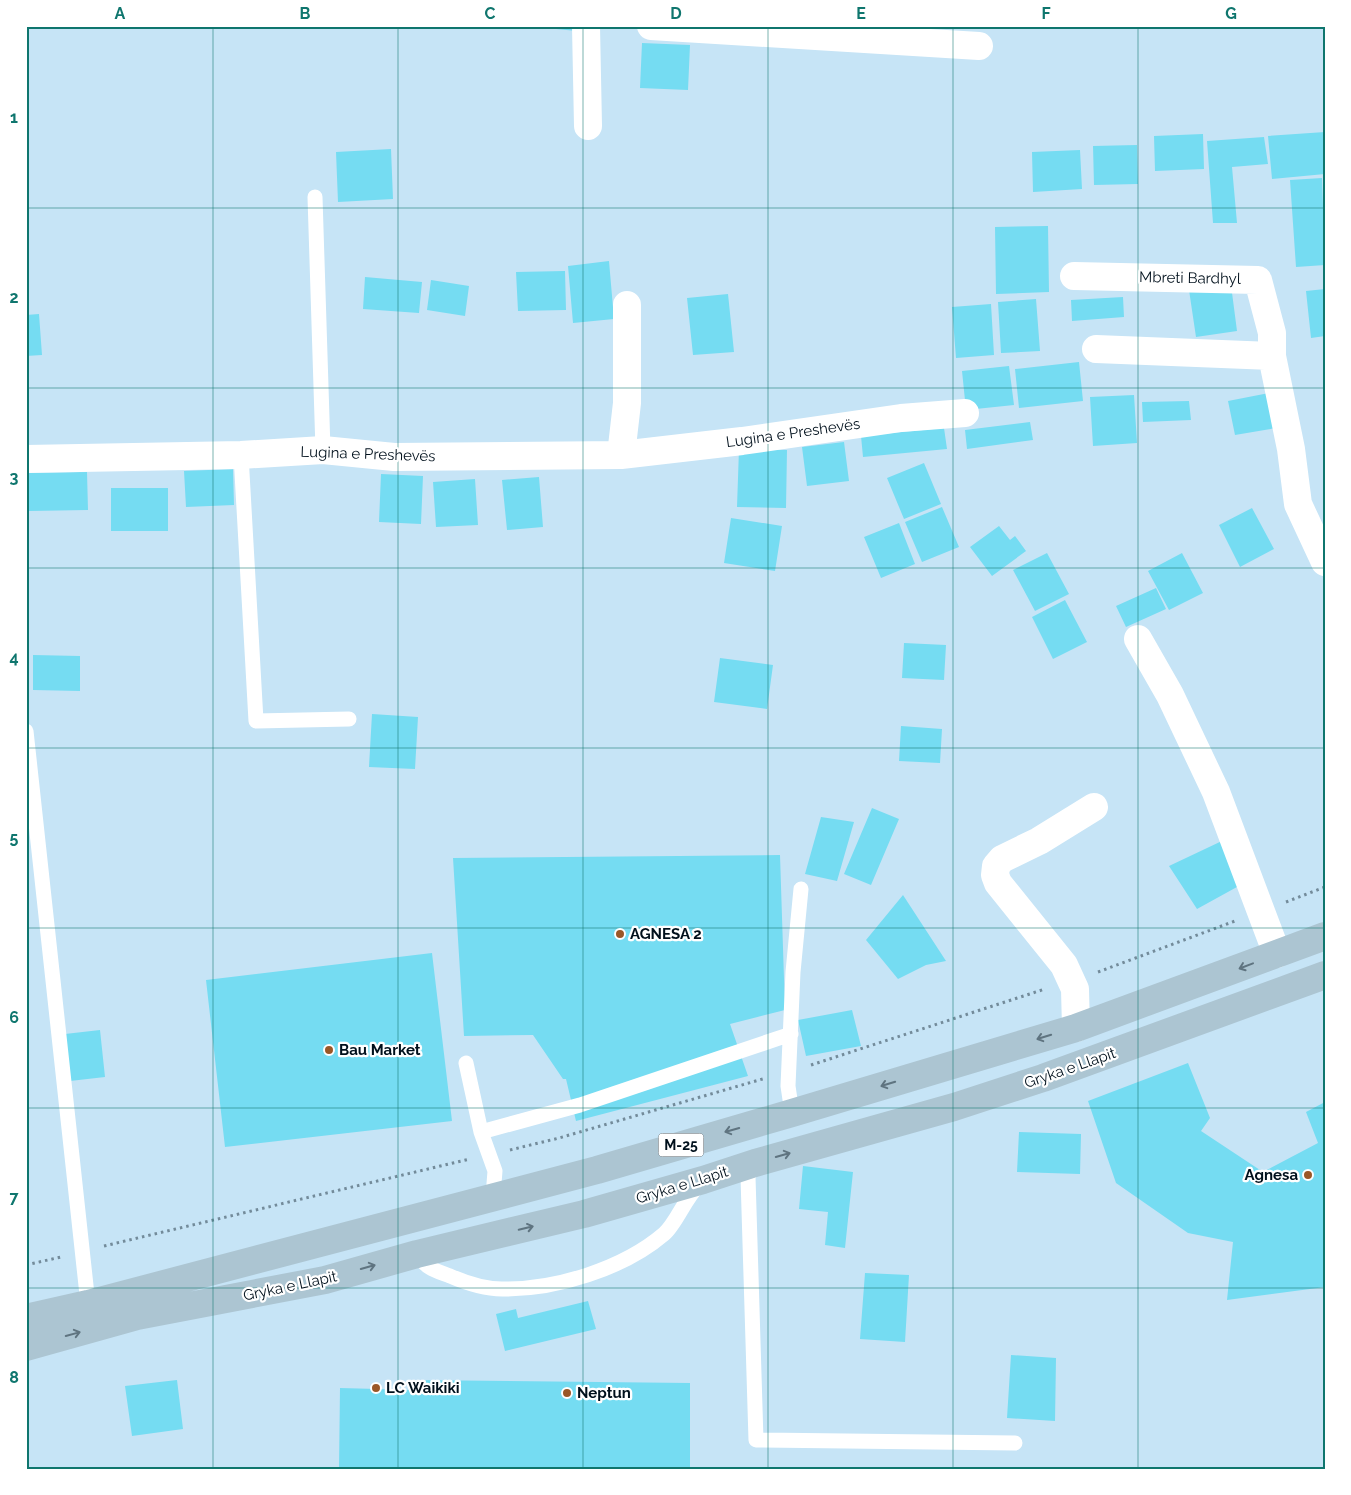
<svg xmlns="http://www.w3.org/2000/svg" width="1351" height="1495" font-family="Raleway,sans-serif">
	<rect width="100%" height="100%" fill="#c6e4f6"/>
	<!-- building -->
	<path fill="#75dcf2" d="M556,26H577V31L556,29Z
		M642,43L690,45L688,90L640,88Z
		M1325,132V174L1272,179L1268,136Z
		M1203,134L1204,169L1155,171L1154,136Z
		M1264,137L1268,164L1232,167L1237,223H1213L1207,141Z
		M1137,145L1138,184L1094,185L1093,146Z
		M391,149L393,199L338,202L336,152Z
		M1080,150L1082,189L1033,192L1032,152Z
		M1322,178L1325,265L1296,267L1290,180Z
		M1048,226L1049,292L996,294L995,227Z
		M609,261L614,319L573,323L568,266Z
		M565,271L566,310L518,311L516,272Z
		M365,277L422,282L419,313L363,309Z
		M431,280L469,286L465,316L427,310Z
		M1231,285L1237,331L1196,337L1189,290Z
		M1325,289V336L1311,338L1306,291Z
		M728,294L734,352L693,355L687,298Z
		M1123,297L1124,317L1072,321L1071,300Z
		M1036,299L1040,351L1001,353L998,302Z
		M991,304L994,355L956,358L952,307Z
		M39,314L42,355L26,356V315Z
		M1079,362L1083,401L1019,408L1015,369Z
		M1009,366L1014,405L966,410L962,371Z
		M1269,393L1276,428L1235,435L1228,401Z
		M1134,395L1137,443L1093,446L1090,397Z
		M1189,401L1191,420L1143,422L1142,402Z
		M1030,422L1033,440L967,449L965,430Z
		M944,428L947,449L863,457L861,436Z
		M844,442L849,481L807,486L802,447Z
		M739,449L787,450L786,508L737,507Z
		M924,463L941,504L904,519L887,478Z
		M233,469L234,505L186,507L184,471Z
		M87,472L88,510L29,511L28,473Z
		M381,474L423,476L421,524L379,522Z
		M539,477L543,527L507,530L502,480Z
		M475,479L478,525L436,527L433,482Z
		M111,488H168V531H111Z
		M942,507L959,547L922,562L905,522Z
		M1252,508L1274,549L1240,567L1219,525Z
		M731,518L782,526L775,571L724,563Z
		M899,523L915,564L881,578L864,537Z
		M999,526L1010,540L1015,536L1026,551L992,576L970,547Z
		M1047,553L1069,594L1035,611L1013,570Z
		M1182,553L1203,593L1169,610L1148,571Z
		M1156,588L1166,609L1126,627L1116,606Z
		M1065,600L1087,642L1053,659L1032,617Z
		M904,643L946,645L944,680L902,678Z
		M33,655L80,656V691L33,690Z
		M720,658L773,665L767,709L714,702Z
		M372,714L418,717L415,769L369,767Z
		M901,726L942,729L940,763L899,761Z
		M872,808L899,819L871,885L844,874Z
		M821,817L854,822L837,881L805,874Z
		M1224,840L1246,882L1197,909L1169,866Z
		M780,855L785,1010L730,1024L748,1076L576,1121L566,1079H563L533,1035L464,1036L453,858Z
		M903,895L946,961L926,965L898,979L866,940Z
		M432,953L452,1121L225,1147L206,980Z
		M852,1010L861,1046L806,1056L798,1020Z
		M100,1030L105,1077L70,1081L65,1034Z
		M1188,1063L1210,1118L1201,1131L1263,1172L1318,1143L1306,1112L1325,1102V1287L1227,1300L1233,1242L1188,1233L1116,1183L1088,1101Z
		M1019,1132L1081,1134L1080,1174L1017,1172Z
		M803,1166L853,1172L845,1248L825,1245L828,1212L799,1209Z
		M865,1273L909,1275L905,1342L860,1339Z
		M588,1301L596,1329L505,1351L496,1314L516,1309L518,1318Z
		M1011,1355L1056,1358L1055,1421L1007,1418Z
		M177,1380L183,1429L132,1436L125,1386Z
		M415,1380L690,1383V1469H339L340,1388L415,1390Z"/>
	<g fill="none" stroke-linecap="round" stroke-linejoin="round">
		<!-- path -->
		<path stroke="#738b9a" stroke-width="3" stroke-dasharray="2.5 4" stroke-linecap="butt" d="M1286,902L1325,887
			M1098,972L1235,921
			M811,1065L1045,989
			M510,1150L559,1138L766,1078
			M104,1246L470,1159
			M26,1265L61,1257"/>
		<!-- service -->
		<path stroke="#fff" stroke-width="15" d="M315,197L323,450
			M241,455L256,721L349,719
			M26,731L88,1304
			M466,1063L481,1132L495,1171L493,1196
			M792,1113L788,1086L793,972L801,889
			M481,1132L580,1105L791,1034
			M755,1163L748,1177L756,1440L1015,1443
			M417,1254C427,1269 434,1270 450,1276C466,1283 484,1289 502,1289C555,1290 623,1269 664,1234C676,1224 685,1198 699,1185"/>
		<!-- minor -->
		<path stroke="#fff" stroke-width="28" d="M586,26L588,126
			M651,26L979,46
			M1074,276L1258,280L1272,333V356L1291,449L1298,504L1325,562
			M1096,349L1272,356
			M621,455L627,403V305
			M26,459L241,455L323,450L394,457L621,455L742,441L901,418L965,413
			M1138,639L1170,695L1216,792L1277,954
			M1076,1028L1075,989L1064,965L998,883L995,875L996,866L1002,859L1039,841L1094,807"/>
		<!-- primary -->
		<path stroke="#acc5d2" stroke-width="28" d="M26,1318L88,1304L597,1170L792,1113L1076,1028L1325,936
			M26,1347L137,1316L325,1280L417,1254L584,1214L703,1180L755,1163L954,1107L1043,1078L1325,975"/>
	</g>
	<!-- one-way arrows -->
	<defs><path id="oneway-shaft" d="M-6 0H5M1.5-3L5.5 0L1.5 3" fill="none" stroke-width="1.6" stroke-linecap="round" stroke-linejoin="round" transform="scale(1.25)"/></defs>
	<g stroke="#5f7480">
		<use href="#oneway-shaft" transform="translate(1246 966) rotate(159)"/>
		<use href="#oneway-shaft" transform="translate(1044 1037) rotate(163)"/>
		<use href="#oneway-shaft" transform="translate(888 1084) rotate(163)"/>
		<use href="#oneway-shaft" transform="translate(732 1130) rotate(164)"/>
		<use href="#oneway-shaft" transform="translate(783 1155) rotate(-16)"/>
		<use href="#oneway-shaft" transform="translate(526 1228) rotate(-13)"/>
		<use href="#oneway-shaft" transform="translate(368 1267) rotate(-16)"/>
		<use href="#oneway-shaft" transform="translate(73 1334) rotate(-15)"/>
	</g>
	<!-- grid -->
	<path fill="none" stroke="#0f766e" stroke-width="1" stroke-opacity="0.55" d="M213,26V1469M398,26V1469M583,26V1469M768,26V1469M953,26V1469M1138,26V1469M26,208H1325M26,388H1325M26,568H1325M26,748H1325M26,928H1325M26,1108H1325M26,1288H1325"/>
	<!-- markers -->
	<g fill="#9a5727" stroke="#fff" stroke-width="2">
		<circle cx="620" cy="934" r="5"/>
		<circle cx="329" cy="1050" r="5"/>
		<circle cx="1308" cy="1175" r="5"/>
		<circle cx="376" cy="1388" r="5"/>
		<circle cx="567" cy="1393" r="5"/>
	</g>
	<g text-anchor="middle" stroke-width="4.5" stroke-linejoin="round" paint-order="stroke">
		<!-- shield labels -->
		<rect fill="#fff" stroke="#4c5860" stroke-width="1" x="658.5" y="1133.5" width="45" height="23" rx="4"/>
		<g font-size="14" font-weight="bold" fill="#00101c">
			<text x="681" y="1150">M-25</text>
		</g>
		<!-- street labels -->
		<g font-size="15" fill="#00101c" stroke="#fff">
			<text transform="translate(1190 278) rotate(1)" y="5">Mbreti Bardhyl</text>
			<text transform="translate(793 433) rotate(-8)" y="5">Lugina e Preshevës</text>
			<text transform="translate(368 454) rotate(2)" y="5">Lugina e Preshevës</text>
			<text transform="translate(1070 1068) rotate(-19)" y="5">Gryka e Llapit</text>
			<text transform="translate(682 1185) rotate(-17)" y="5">Gryka e Llapit</text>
			<text transform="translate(290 1286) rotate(-12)" y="5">Gryka e Llapit</text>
		</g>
		<!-- poi labels -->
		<g font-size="15" font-weight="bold" fill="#00101c" stroke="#fff" text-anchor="start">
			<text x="630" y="939">AGNESA 2</text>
			<text x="339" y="1055">Bau Market</text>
			<text x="1298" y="1180" text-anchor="end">Agnesa</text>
			<text x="386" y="1393">LC Waikiki</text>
			<text x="577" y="1398">Neptun</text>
		</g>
	</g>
	<!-- border -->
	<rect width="1351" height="1495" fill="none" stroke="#ffffff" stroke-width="55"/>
	<rect x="28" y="28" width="1296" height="1440" fill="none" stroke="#0f766e" stroke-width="2"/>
	<g font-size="16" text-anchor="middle" font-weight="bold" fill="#0f766e">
		<text x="120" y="19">A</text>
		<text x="305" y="19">B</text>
		<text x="490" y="19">C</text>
		<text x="676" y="19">D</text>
		<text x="861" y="19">E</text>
		<text x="1046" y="19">F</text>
		<text x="1231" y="19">G</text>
		<text x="14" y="123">1</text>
		<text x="14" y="303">2</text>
		<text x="14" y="483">3</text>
		<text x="14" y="663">4</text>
		<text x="14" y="843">5</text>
		<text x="14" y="1023">6</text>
		<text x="14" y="1203">7</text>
		<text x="14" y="1383">8</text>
	</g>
</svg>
